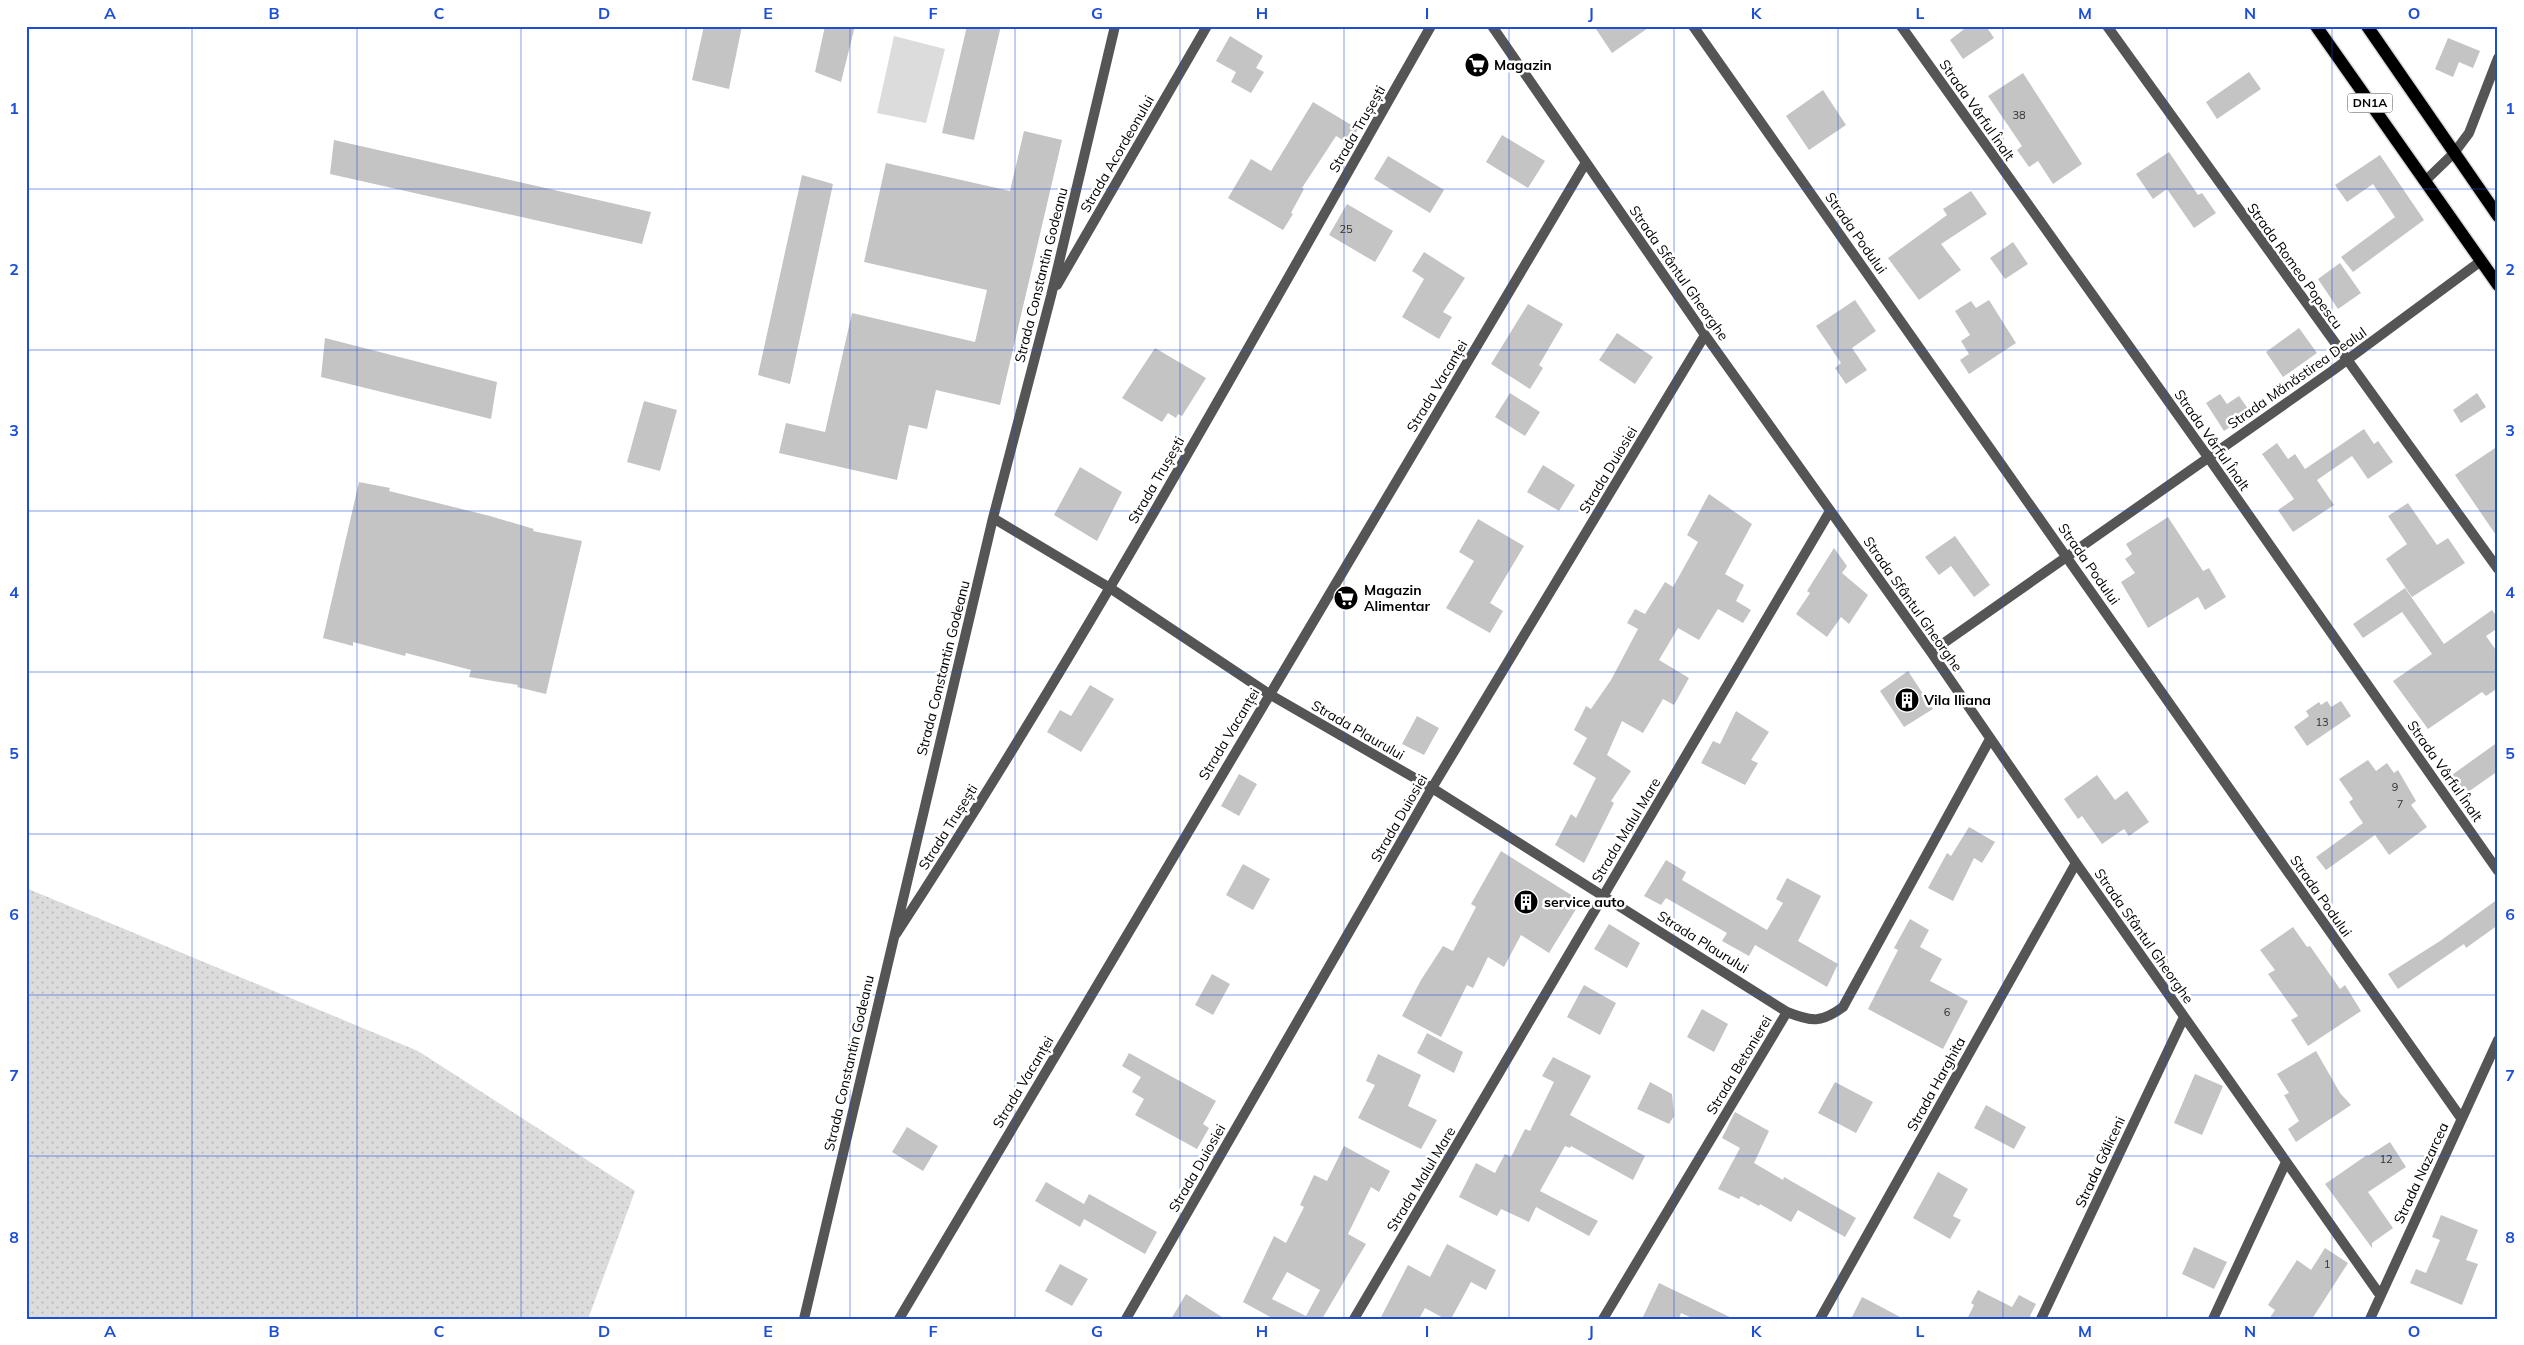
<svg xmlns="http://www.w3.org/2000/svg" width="2524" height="1345" font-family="Mulish,sans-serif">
	<defs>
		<pattern id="grass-dots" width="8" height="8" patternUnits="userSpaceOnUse" patternTransform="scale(1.25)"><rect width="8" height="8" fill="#dcdcdc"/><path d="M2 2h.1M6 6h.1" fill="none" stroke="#bbb" stroke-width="1.8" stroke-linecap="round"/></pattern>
	</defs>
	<rect width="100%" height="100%" fill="#fff"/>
	<!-- grass -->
	<path fill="url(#grass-dots)" d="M26,888L418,1051L635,1191L588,1319H26Z"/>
	<!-- park -->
	<path fill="#dcdcdc" d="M894,36L945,49L926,123L877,113Z"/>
	<!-- building -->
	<path fill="#c4c4c4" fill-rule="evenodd" d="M704,26H742L729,89L692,80Z
		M825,26H855L841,82L815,72Z
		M967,26H1001L974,140L942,133Z
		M1594,26H1651L1612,53Z
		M1968,26H1986L1994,38L1963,59L1950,40Z
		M1230,36L1263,56L1256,68L1264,72L1251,93L1231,82L1236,72L1216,61Z
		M2448,38L2480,51L2473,68L2459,62L2453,77L2435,69Z
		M2249,72L2261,89L2217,119L2206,102Z
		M2023,73L2082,164L2053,184L2038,161L2029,167L2017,150L2022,146L1988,96Z
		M1823,90L1846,125L1809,150L1786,116Z
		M1313,102L1358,129L1349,144L1336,136L1302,188L1304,189L1291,213L1293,214L1283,230L1228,198L1251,159L1271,171Z
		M1024,131L1062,140L1000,405L936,390L927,429L909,425L897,480L779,453L786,423L825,432L852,313L975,342L987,290L864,262L886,163L1010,191Z
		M1502,135L1545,161L1528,188L1486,162Z
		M334,140L651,212L642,244L330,174Z
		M2169,152L2198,195L2202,193L2216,213L2194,228L2167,189L2153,199L2136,174Z
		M2380,155L2424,220L2353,272L2341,257L2395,217L2373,184L2347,202L2335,185Z
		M1388,156L1444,190L1430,213L1374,179Z
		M802,175L833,184L790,384L758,375Z
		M1971,191L1987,214L1941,244L1961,270L1919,300L1888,258L1947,215L1943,209Z
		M1347,204L1393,231L1375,262L1329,235Z
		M2013,242L2028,264L2005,279L1990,258Z
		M1424,252L1465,278L1443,312L1452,317L1439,339L1402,317L1424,279L1412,271Z
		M2340,263L2361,293L2338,309L2318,279Z
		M1855,300L1876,331L1852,348L1867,370L1846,384L1835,368L1841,363L1816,326Z
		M1989,300L2016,343L1969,374L1960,360L1969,354L1961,341L1970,335L1955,311L1971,301L1976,308Z
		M1528,304L1563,324L1539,365L1543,368L1530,389L1491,364Z
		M2299,328L2317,353L2283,377L2266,352Z
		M1617,333L1653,357L1635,384L1599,360Z
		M325,338L497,382L491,419L321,377Z
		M1155,348L1206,378L1182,416L1178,414L1176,418L1168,413L1162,422L1122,398Z
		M1510,393L1540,412L1525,436L1495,417Z
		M2477,393L2486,407L2461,423L2453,410Z
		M2220,394L2227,404L2239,396L2251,413L2224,431L2206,403Z
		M644,401L677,410L660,471L627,462Z
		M2364,429L2374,444L2378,441L2393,462L2368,479L2352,456L2317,480L2334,505L2293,532L2278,510L2294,499L2262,454L2277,443L2288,459L2295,454L2305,469Z
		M2498,446V538L2455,475Z
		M1543,465L1575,485L1559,511L1527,492Z
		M1080,467L1122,492L1097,541L1054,515Z
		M359,482L390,488L389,491L490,516L534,529L533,531L582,541L546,694L517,687L518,685L469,677L471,670L406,653L405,656L353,642V646L323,638Z
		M1709,494L1752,524L1725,574L1744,585L1736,601L1751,610L1743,623L1718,609L1699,640L1678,628L1659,660L1689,678L1674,705L1663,699L1643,733L1622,721L1607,755L1631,771L1611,801L1614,803L1584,863L1555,845L1571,814L1576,818L1596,778L1573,764L1587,738L1574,730L1586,706L1591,709L1611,680L1638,629L1627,623L1635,609L1645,614L1665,582L1673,587L1698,542L1687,535Z
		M2408,503L2437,545L2448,538L2465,563L2412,597L2386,559L2407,544L2388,516Z
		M2168,517L2203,571L2209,568L2226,597L2205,610L2198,597L2148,628L2121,582L2135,573L2125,559L2132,554L2126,544Z
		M1478,519L1524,546L1490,603L1503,611L1490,633L1446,608L1474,561L1459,552Z
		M1955,536L1990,585L1974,597L1951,566L1939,575L1925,557Z
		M1834,548L1847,566L1842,573L1868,595L1849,624L1841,617L1827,637L1796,614L1810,593L1807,591Z
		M2405,588L2444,644L2492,610L2498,618V628L2486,636L2498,653V688L2486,696L2482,692L2428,729L2393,681L2432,654L2402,612L2363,638L2353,624Z
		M1908,671L1933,709L1904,727L1880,691Z
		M1090,685L1114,699L1081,752L1047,732L1060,710L1071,716Z
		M2327,701L2331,707L2341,701L2351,716L2307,746L2294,727L2309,716L2306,711L2319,702L2321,705Z
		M1736,711L1769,732L1751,760L1758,763L1745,785L1701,763L1713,741L1720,744Z
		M1417,716L1439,728L1424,755L1402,744Z
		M2498,742V771L2468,792L2461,793L2449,777Z
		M2368,760L2376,771L2387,763L2394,773L2398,770L2416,801L2411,805L2427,827L2389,855L2375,835L2326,870L2316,857L2363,823L2349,802L2353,799L2339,779Z
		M1239,774L1257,784L1239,816L1221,806Z
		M2097,775L2115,800L2127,791L2149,822L2129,836L2124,829L2102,844L2082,816L2078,819L2064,799Z
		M1969,827L1995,842L1982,863L1974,858L1953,901L1928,888L1947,853L1951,856Z
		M1501,851L1581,901L1549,953L1521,935L1504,967L1488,957L1473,988L1467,985L1441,1037L1402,1016L1421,980L1443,946L1453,951L1476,907L1471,904Z
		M1666,860L1686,872L1682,880L1767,930L1783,903L1776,899L1787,878L1821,896L1798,941L1838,964L1827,987L1755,945L1749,956L1722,941L1727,933L1666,898L1661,905L1644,896Z
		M1243,864L1270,879L1253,910L1226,895Z
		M2498,899V925L2466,948L2464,944L2398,989L2388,974L2440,941Z
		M1910,919L1929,930L1920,947L1942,959L1930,981L1968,1001L1943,1049L1868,1009L1898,950L1894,948Z
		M1609,924L1640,943L1627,968L1594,949Z
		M2293,927L2307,947L2310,946L2340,989L2345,985L2361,1011L2308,1046L2291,1020L2298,1016L2268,974L2275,970L2260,950Z
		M1212,974L1230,984L1213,1015L1195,1005Z
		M1584,985L1616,1003L1600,1035L1567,1017Z
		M1702,1009L1728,1024L1714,1052L1687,1037Z
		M1427,1033L1463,1052L1454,1073L1417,1053Z
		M2316,1051L2340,1093L2351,1105L2296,1142L2288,1129L2299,1121L2284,1095L2289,1093L2277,1074Z
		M1129,1053L1216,1101L1203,1124L1209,1128L1197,1149L1135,1115L1144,1099L1132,1092L1141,1077L1122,1066Z
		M1378,1054L1421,1075L1408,1106L1437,1120L1421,1149L1358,1118L1375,1085L1366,1081Z
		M1553,1057L1591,1076L1570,1115L1645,1156L1633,1180L1571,1146L1570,1148L1565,1146L1540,1191L1598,1221L1589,1236L1536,1207L1529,1222L1501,1209L1497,1216L1459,1197L1476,1163L1495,1173L1505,1154L1511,1157L1525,1129L1530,1131L1554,1082L1542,1076Z
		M2195,1074L2223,1086L2202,1135L2174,1123Z
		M1650,1082L1672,1094L1674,1116L1669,1124L1637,1109Z
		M1835,1082L1873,1102L1856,1133L1818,1113Z
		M1986,1105L2026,1127L2014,1149L1974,1128Z
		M1735,1112L1769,1131L1754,1163L1783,1180L1784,1177L1856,1218L1845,1237L1798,1210L1791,1222L1760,1204L1759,1206L1741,1196L1739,1199L1718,1189L1740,1148L1722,1138Z
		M907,1127L938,1146L923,1171L892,1152Z
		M2390,1142L2406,1167L2368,1192L2393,1228L2372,1243V1248L2325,1184L2367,1155L2368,1156Z
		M1344,1146L1390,1171L1379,1192L1371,1187L1348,1234L1366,1244L1322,1319H1274L1243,1302L1274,1236L1286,1243L1304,1207L1300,1205L1314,1175L1327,1181ZM1287,1272L1320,1290L1306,1316L1272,1299Z
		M1938,1172L1968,1189L1953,1216L1961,1220L1950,1239L1913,1218Z
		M1046,1182L1084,1204L1089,1194L1157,1232L1145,1254L1084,1219L1080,1227L1035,1201Z
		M2441,1215L2478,1230L2466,1260L2478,1264L2462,1305L2410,1283L2416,1269L2426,1273L2440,1240L2432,1237Z
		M1447,1244L1496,1270L1486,1290L1471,1282L1451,1319H1445L1425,1308L1419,1319H1380L1408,1265L1430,1277Z
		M2194,1247L2227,1262L2214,1289L2182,1274Z
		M2325,1248L2348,1263L2312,1319H2269L2275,1310L2268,1305L2297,1260L2311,1270Z
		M1060,1264L1088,1279L1072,1306L1045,1291Z
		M1659,1283L1734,1319H1694L1681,1313L1679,1319H1642Z
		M1978,1290L2012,1307L2019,1295L2036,1304L2030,1316L2034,1319H1967L1974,1305L1971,1303Z
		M1186,1294L1225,1319H1171Z
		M1862,1297L1870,1301L1904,1319H1851Z"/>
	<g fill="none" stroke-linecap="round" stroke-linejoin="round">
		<defs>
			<path id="primary" d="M2316,26L2498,285
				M2367,26L2498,216"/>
		</defs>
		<!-- primary casing -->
		<use href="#primary" stroke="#dbdbdb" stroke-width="15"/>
		<!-- street -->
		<path stroke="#555" stroke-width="10" d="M1492,26L1705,335L1931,652L2076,863L2380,1295
			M1693,26L2461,1118
			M1901,26L2208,457L2498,871
			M2107,26L2498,569
			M2425,181L2454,153L2469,133L2498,58
			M1057,285L1207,26
			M993,518L1110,588L1269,694L1432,788L1787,1012C1812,1022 1821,1023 1843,1007L1990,739
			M1931,652L2332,371L2481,261
			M896,934C1088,640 1257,331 1431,26
			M804,1319L993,518L1051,296L1115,26
			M899,1319L1585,164
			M1126,1319L1432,788L1705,335
			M1354,1319L1830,511
			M1603,1319L1787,1012
			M1820,1319L2076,863
			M2041,1319L2184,1017
			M2213,1319L2286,1162
			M2370,1319L2498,1040"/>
		<!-- primary -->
		<use href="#primary" stroke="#000" stroke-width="12"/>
	</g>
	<!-- grid -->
	<path fill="none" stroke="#1d4ed8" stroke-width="1" stroke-opacity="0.55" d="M192,26V1319M357,26V1319M521,26V1319M686,26V1319M850,26V1319M1015,26V1319M1180,26V1319M1344,26V1319M1509,26V1319M1674,26V1319M1838,26V1319M2003,26V1319M2167,26V1319M2332,26V1319M26,189H2498M26,350H2498M26,511H2498M26,672H2498M26,834H2498M26,995H2498M26,1156H2498"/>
	<!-- icons -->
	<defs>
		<symbol id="supermarket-disc" viewBox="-11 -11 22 22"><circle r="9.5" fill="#000" stroke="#fff"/><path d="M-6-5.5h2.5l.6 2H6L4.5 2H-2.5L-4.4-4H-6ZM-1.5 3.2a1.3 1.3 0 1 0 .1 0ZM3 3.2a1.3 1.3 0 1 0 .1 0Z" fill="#fff"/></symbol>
		<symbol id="building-disc" viewBox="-11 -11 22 22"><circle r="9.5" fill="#000" stroke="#fff"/><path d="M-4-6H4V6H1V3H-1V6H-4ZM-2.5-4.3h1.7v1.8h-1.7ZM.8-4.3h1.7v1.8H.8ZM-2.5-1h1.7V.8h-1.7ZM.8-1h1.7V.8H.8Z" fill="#fff"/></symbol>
	</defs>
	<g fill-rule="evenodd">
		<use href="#supermarket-disc" x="1463" y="51" width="28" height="28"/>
		<use href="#supermarket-disc" x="1332" y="584" width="28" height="28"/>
		<use href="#building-disc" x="1893" y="686" width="28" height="28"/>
		<use href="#building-disc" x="1512" y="888" width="28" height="28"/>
	</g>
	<g text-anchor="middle" stroke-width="5" stroke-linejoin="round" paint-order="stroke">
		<!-- number labels -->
		<g font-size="11" fill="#313131">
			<text x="2019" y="119">38</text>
			<text x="1346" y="233">25</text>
			<text x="2322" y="726">13</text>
			<text x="2395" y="791">9</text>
			<text x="2400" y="808">7</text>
			<text x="1947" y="1016">6</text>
			<text x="2386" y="1163">12</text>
			<text x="2327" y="1268">1</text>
		</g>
		<!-- shield labels -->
		<rect fill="#fff" stroke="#4c4c4c" stroke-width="1" x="2347.5" y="93.5" width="45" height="19" rx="4"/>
		<g font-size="12" font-weight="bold" fill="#000">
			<text x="2370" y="107">DN1A</text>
		</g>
		<!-- poi labels -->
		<g font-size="14" font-weight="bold" fill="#000" stroke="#fff" text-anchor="start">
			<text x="1494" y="70">Magazin</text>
			<text x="1364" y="595">Magazin<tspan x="1364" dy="16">Alimentar</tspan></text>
			<text x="1924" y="705">Vila Iliana</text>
			<text x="1544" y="907">service auto</text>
		</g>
		<!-- street labels -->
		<g font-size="14" fill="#000" stroke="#fff">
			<text transform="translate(1977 110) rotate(55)" y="5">Strada Vârful Înalt</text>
			<text transform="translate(1357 129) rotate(-60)" y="5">Strada Trușești</text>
			<text transform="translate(1117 154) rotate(-60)" y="5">Strada Acordeonului</text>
			<text transform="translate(1856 233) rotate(55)" y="5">Strada Podului</text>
			<text transform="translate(2295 266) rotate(54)" y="5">Strada Romeo Popescu</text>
			<text transform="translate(1679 273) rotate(55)" y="5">Strada Sfântul Gheorghe</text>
			<text transform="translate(1041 275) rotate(-76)" y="5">Strada Constantin Godeanu</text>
			<text transform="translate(2297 378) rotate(-35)" y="5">Strada Mănăstirea Dealul</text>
			<text transform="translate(1437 386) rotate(-59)" y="5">Strada Vacanței</text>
			<text transform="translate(2212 440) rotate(55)" y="5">Strada Vârful Înalt</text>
			<text transform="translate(1608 470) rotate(-59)" y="5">Strada Duiosiei</text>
			<text transform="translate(1156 480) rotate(-60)" y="5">Strada Trușești</text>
			<text transform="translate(2089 564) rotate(55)" y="5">Strada Podului</text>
			<text transform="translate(1913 604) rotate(55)" y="5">Strada Sfântul Gheorghe</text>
			<text transform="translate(943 668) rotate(-76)" y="5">Strada Constantin Godeanu</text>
			<text transform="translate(1358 730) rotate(30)" y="5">Strada Plaurului</text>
			<text transform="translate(1229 734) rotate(-59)" y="5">Strada Vacanței</text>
			<text transform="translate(2445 771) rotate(55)" y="5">Strada Vârful Înalt</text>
			<text transform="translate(1399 818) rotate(-60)" y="5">Strada Duiosiei</text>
			<text transform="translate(948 827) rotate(-58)" y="5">Strada Trușești</text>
			<text transform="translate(1626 830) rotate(-59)" y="5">Strada Malul Mare</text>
			<text transform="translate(2321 896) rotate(55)" y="5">Strada Podului</text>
			<text transform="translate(2144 936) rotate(55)" y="5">Strada Sfântul Gheorghe</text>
			<text transform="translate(1703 942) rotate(32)" y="5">Strada Plaurului</text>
			<text transform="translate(849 1063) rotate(-77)" y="5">Strada Constantin Godeanu</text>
			<text transform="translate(1739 1065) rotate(-59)" y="5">Strada Betonierei</text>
			<text transform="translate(1023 1082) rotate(-59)" y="5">Strada Vacanței</text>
			<text transform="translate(1936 1084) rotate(-61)" y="5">Strada Harghita</text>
			<text transform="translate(2100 1162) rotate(-65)" y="5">Strada Găliceni</text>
			<text transform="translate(1197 1168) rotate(-60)" y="5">Strada Duiosiei</text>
			<text transform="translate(2421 1173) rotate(-65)" y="5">Strada Nazarcea</text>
			<text transform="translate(1421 1179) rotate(-59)" y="5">Strada Malul Mare</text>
		</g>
	</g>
	<!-- border -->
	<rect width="2524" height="1345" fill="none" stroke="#ffffff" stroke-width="55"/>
	<rect x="28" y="28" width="2468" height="1290" fill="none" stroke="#1d4ed8" stroke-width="2"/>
	<g font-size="16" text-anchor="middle" font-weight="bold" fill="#1d4ed8">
		<text x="110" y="19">A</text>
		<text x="274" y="19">B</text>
		<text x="439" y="19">C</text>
		<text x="604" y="19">D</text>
		<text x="768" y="19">E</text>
		<text x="933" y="19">F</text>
		<text x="1097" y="19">G</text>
		<text x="1262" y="19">H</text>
		<text x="1427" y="19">I</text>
		<text x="1591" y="19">J</text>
		<text x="1756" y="19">K</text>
		<text x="1920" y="19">L</text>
		<text x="2085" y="19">M</text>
		<text x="2250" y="19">N</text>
		<text x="2414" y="19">O</text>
		<text x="14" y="114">1</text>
		<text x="2510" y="114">1</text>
		<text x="14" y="275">2</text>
		<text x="2510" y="275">2</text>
		<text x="14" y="436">3</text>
		<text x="2510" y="436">3</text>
		<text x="14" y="598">4</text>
		<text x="2510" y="598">4</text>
		<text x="14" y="759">5</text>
		<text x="2510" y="759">5</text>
		<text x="14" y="920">6</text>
		<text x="2510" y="920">6</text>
		<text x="14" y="1081">7</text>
		<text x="2510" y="1081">7</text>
		<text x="14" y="1243">8</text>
		<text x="2510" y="1243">8</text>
		<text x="110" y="1337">A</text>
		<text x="274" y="1337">B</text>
		<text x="439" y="1337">C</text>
		<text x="604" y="1337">D</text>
		<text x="768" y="1337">E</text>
		<text x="933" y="1337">F</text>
		<text x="1097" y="1337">G</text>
		<text x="1262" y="1337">H</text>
		<text x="1427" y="1337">I</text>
		<text x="1591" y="1337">J</text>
		<text x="1756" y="1337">K</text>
		<text x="1920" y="1337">L</text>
		<text x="2085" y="1337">M</text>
		<text x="2250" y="1337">N</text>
		<text x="2414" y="1337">O</text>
	</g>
</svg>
